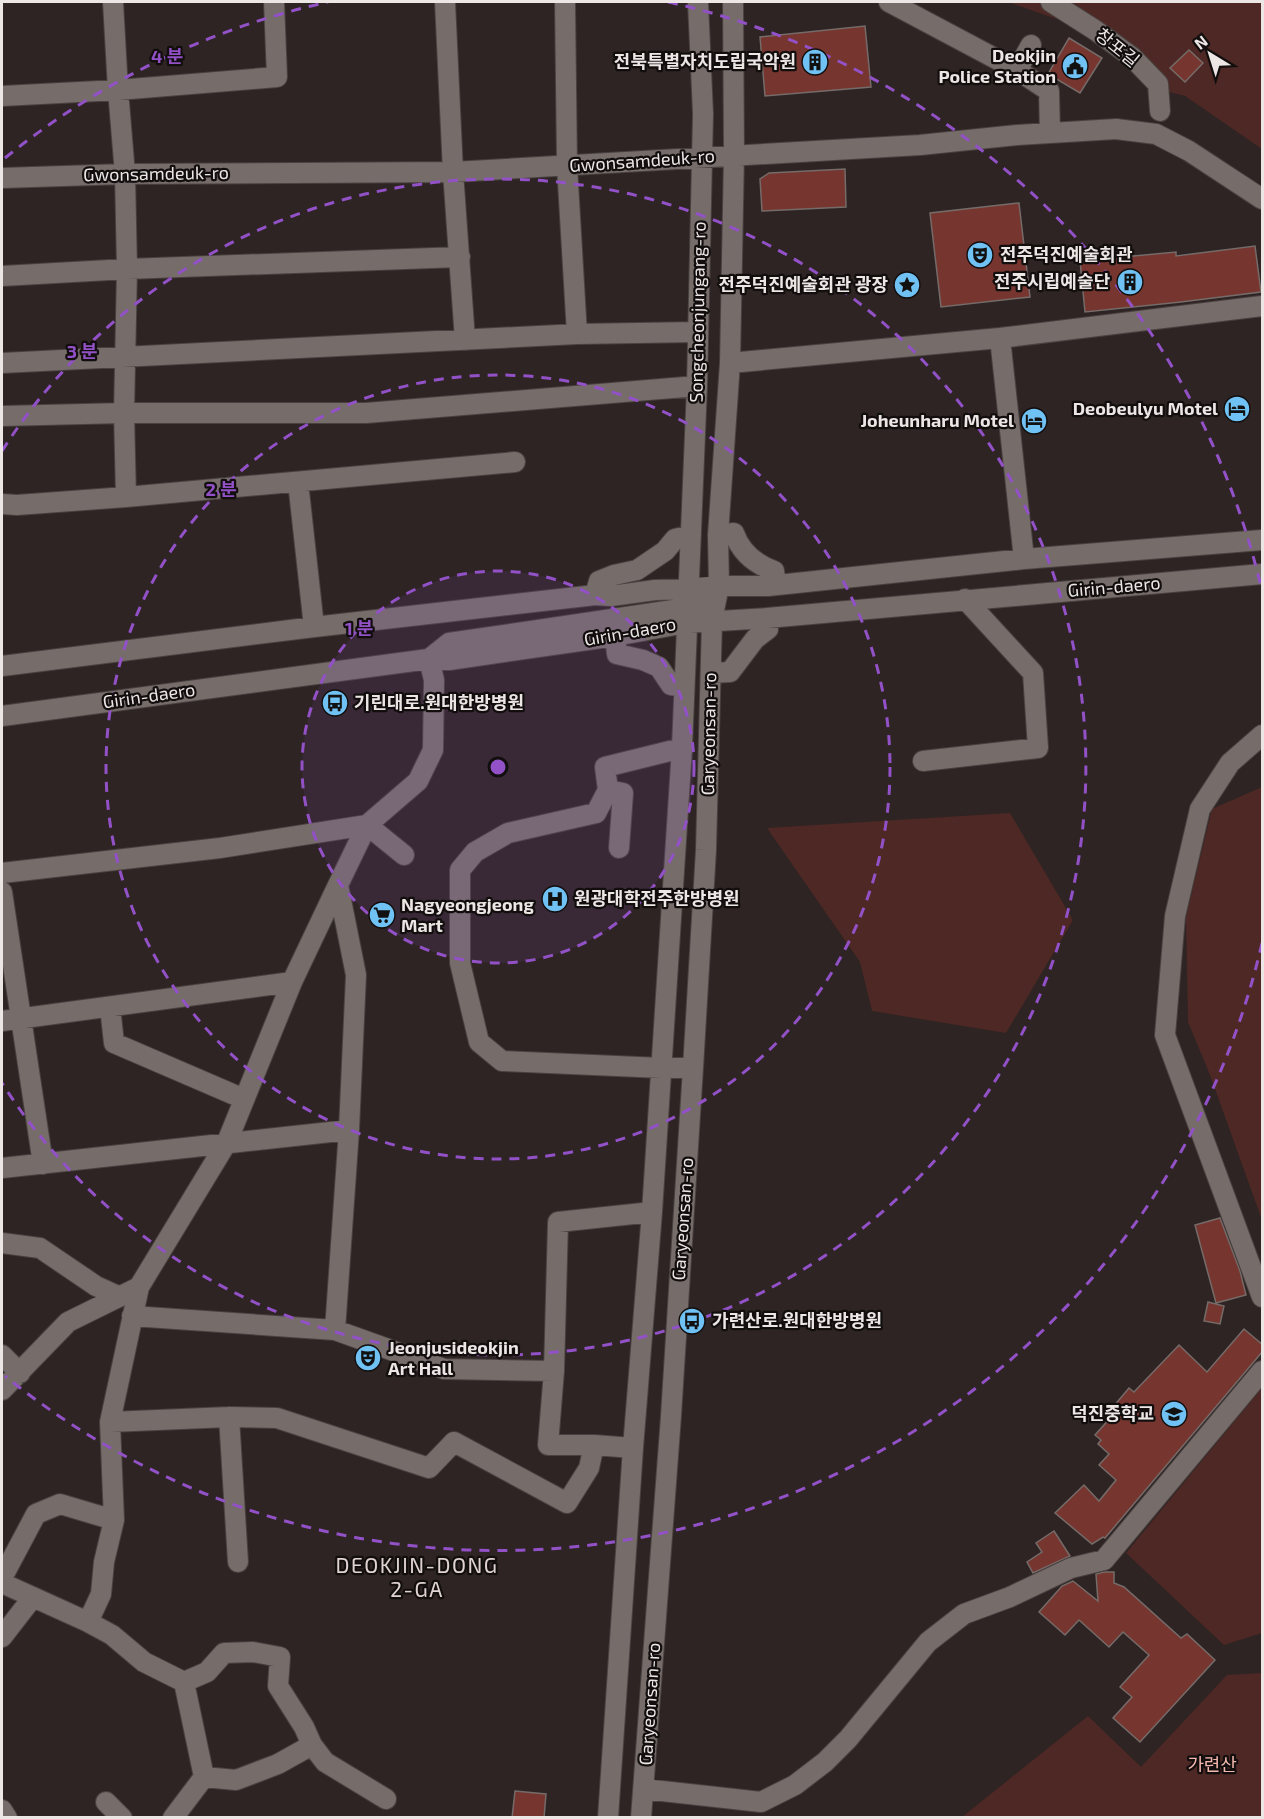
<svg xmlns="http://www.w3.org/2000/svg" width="1264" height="1819" font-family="'Exo 2','Noto Sans KR',sans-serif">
	<rect width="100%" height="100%" fill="#2d2423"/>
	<!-- green -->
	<path fill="#4e2824" d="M1008,2H1262V149L1185,96L1154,88L1129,62L1065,22Z
		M1262,787V1220L1210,1075L1188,1022L1186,917L1212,809Z
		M1010,813L1073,920L1006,1033L872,1011L860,962L767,828Z
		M1262,1388V1633L1224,1645L1126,1553Z
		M1262,1673V1817H962L1088,1716L1141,1767L1227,1675Z"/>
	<!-- building -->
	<path fill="#76362f" stroke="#756b69" stroke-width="1.5" d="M865,26L871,87L765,96L760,37Z
		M1069,38L1102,58L1080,93L1048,74Z
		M1189,50L1203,63L1185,82L1170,68Z
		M845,169L846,207L762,211L760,179L769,173Z
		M1019,203L1030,297L941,307L930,213Z
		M1255,246L1261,292L1181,302L1085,312L1080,261L1176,252V256Z
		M1220,1218L1240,1271L1246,1295L1216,1303L1195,1225Z
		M1208,1302L1224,1306L1220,1324L1204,1321Z
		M1244,1329L1263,1345V1351L1105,1538L1103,1537L1092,1544L1055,1513L1084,1485L1099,1501L1116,1480L1099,1465L1109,1454L1098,1444L1101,1440L1095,1435L1112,1416L1108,1413L1129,1388L1134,1392L1179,1345L1207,1372Z
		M1054,1531L1070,1556L1033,1573L1027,1562L1042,1552L1036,1543Z
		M1104,1572H1114V1583L1124,1587L1181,1638L1187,1634L1215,1660L1140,1742L1113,1718L1132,1697L1120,1687L1149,1655L1123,1632L1109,1647L1079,1620L1065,1635L1039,1612L1062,1586L1073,1581L1098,1601L1096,1574Z
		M515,1791L546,1794L544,1818H512Z"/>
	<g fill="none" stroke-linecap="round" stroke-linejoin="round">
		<defs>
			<path id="minor" d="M113,2L118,90L125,174L127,269L124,413L126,497
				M445,2L453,172L465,340
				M565,2L567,166L577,334
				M889,2L1017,70L1049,91L1050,133
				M1051,2L1095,30L1132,57L1158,84L1160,111
				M1017,70L1031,45
				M2,96L118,90L277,77L274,2
				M2,178L125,174L453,172L920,145L1017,135L1116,129L1156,134L1189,151L1262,199
				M2,276L127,269L460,257
				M1000,338L1024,559
				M2,363L577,334L697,332
				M730,363L1000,338L1262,306
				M2,416L124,413H366L697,386
				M298,482L314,627
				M2,504L17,505L126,497L515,462
				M718,535L734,533C741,553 755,564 774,571L776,585
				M595,595L599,581L614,575L637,570L665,551L675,539L691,535
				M615,636L617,654L643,660L659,667L671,685L684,687
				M2,666L314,627L595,595L611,596L655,590L689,589L719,586H768L1024,559L1262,540
				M711,673L730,672L755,639L768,629L767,618
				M2,716L429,659L449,660L615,636L686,623L767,618L1262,574
				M1262,735L1230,763L1200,809L1175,916L1165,1035L1262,1297
				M923,761L1038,748L1033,673L965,599
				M608,790L596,813L508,833L475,852L460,870V963L479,1042L502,1061L662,1068H693
				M619,848L623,793L608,790L605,767L682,748
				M2,873L220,848L367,825L404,855
				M2,892L43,1164
				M292,982L338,885
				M110,1007L114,1043L244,1099
				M2,1021L292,982L227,1142L139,1287L110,1422L114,1520L104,1562L101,1594L88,1622L112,1635L144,1662L184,1682L204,1777L173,1818
				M349,1130L356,975L338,885L367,825L418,781L433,750L434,680L429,659L449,643L687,608L699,603
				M2,1168L349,1130L335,1330
				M2,1243L40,1248L96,1286L118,1296
				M132,1316L335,1330L444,1369L554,1371
				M2,1355L20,1373
				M2,1390L68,1322L139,1287
				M229,1417L238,1562
				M110,1422L229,1417L277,1418L429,1468L454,1442L567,1503L589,1468L594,1445
				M633,1448L594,1445H548L554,1371L558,1222L652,1212
				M2,1578L36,1514L60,1504L114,1520
				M2,1583L88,1622
				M2,1637L33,1597
				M184,1682L207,1672L224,1653L253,1652L280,1657L278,1686L304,1727L312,1745L278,1764L236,1780L204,1777
				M312,1745L325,1762L386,1799
				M644,1789L761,1802L795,1785L825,1762L848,1739L928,1642L964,1614L1010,1597L1071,1568L1104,1560L1262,1371
				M106,1802L122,1818
				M2,1810L7,1818
				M608,1818L633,1448L652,1212L682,748L697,386L703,114L698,2
				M641,1818L671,1416L693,1068L706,850L712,620L719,586L718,535L730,363L734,155L733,2"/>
		</defs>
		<!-- minor casing -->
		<use href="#minor" stroke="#494140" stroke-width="22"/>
		<!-- minor -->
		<use href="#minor" stroke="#766c6a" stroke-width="20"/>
	</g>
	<!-- distance rings -->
	<circle cx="498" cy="767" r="196" fill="#9251c7" fill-opacity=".12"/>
	<g fill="none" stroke="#9251c7" stroke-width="3" stroke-dasharray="10 8">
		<circle cx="498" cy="767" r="196"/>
		<circle cx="498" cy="767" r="392"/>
		<path d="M2 451A588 588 0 1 1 2 1083"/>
		<path d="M1262 943A784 784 0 0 1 5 1376M5 158A784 784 0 0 1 328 2M668 2A784 784 0 0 1 1262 591"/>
	</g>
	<!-- icons -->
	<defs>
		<symbol id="building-disc" viewBox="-11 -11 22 22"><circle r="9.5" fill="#70c1f4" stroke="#120e0e"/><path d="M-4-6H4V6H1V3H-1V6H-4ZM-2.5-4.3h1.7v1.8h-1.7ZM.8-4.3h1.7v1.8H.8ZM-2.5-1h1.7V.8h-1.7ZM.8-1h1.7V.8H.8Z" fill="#111"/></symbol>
		<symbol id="civic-disc" viewBox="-11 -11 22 22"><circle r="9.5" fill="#70c1f4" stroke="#120e0e"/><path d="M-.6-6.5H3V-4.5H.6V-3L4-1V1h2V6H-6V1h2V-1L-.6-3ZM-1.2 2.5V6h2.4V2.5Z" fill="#111"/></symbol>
		<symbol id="theatre-disc" viewBox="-11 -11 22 22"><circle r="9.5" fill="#70c1f4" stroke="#120e0e"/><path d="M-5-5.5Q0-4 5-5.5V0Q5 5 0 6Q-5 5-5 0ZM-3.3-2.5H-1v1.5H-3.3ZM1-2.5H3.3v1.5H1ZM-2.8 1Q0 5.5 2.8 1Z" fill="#111"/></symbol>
		<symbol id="sight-disc" viewBox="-11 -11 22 22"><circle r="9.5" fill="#70c1f4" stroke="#120e0e"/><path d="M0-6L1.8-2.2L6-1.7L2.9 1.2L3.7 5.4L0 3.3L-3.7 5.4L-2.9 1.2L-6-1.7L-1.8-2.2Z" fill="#111"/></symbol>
		<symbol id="hotel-disc" viewBox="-11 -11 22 22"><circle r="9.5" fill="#70c1f4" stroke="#120e0e"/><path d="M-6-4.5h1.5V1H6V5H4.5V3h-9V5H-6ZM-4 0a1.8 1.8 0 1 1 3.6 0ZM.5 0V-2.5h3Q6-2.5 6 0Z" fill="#111"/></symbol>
		<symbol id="bus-disc" viewBox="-11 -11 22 22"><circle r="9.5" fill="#70c1f4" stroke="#120e0e"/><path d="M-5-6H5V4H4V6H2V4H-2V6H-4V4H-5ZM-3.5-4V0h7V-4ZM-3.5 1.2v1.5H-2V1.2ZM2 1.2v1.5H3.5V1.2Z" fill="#111"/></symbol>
		<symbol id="hospital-disc" viewBox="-11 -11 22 22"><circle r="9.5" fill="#70c1f4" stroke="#120e0e"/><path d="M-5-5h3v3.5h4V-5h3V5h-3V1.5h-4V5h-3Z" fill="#111"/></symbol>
		<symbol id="supermarket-disc" viewBox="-11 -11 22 22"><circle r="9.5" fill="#70c1f4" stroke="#120e0e"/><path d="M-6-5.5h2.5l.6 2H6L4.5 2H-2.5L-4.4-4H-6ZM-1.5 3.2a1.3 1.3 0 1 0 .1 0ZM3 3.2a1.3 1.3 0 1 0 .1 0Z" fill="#111"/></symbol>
		<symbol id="school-disc" viewBox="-11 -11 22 22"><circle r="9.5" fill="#70c1f4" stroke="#120e0e"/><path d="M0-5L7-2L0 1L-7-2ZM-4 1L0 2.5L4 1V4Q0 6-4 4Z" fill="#111"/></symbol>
	</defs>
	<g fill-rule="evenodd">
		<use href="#building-disc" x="800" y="47" width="30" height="30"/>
		<use href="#civic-disc" x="1060" y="51" width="30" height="30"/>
		<use href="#theatre-disc" x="965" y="240" width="30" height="30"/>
		<use href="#building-disc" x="1115" y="267" width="30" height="30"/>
		<use href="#sight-disc" x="892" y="270" width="30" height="30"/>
		<use href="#hotel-disc" x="1222" y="394" width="30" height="30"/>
		<use href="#hotel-disc" x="1019" y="406" width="30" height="30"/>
		<use href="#bus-disc" x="320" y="688" width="30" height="30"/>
		<use href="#hospital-disc" x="540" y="884" width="30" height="30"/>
		<use href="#supermarket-disc" x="367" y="900" width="30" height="30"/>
		<use href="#bus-disc" x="677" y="1306" width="30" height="30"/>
		<use href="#theatre-disc" x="353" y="1343" width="30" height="30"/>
		<use href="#school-disc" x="1159" y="1399" width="30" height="30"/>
	</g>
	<g text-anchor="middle" stroke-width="4.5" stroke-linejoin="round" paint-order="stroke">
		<!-- street labels -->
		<g font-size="18" fill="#ece6e5" stroke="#120e0e">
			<text transform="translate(1117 48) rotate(39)" y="6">창포길</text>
			<text transform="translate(642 161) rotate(-4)" y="6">Gwonsamdeuk-ro</text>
			<text transform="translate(156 174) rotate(-1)" y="6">Gwonsamdeuk-ro</text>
			<text transform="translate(698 312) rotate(-89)" y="6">Songcheonjungang-ro</text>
			<text transform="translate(1114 587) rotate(-5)" y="6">Girin-daero</text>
			<text transform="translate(630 632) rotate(-10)" y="6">Girin-daero</text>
			<text transform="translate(149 696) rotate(-8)" y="6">Girin-daero</text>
			<text transform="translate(709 734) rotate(-89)" y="6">Garyeonsan-ro</text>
			<text transform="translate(683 1219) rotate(-86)" y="6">Garyeonsan-ro</text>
			<text transform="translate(650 1704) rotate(-86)" y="6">Garyeonsan-ro</text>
		</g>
		<!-- poi labels -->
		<g font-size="18" font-weight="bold" fill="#ece6e5" stroke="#120e0e" text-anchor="end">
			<text x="1056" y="62">Deokjin<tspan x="1056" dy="21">Police Station</tspan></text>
			<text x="796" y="68">전북특별자치도립국악원</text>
			<text x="1000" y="261" text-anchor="start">전주덕진예술회관</text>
			<text x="1110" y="288">전주시립예술단</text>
			<text x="888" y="291">전주덕진예술회관 광장</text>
			<text x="1218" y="415">Deobeulyu Motel</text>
			<text x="1014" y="427">Joheunharu Motel</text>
			<text x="354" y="709" text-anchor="start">기린대로.원대한방병원</text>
			<text x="574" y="905" text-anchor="start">원광대학전주한방병원</text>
			<text x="401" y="911" text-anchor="start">Nagyeongjeong<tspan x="401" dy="21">Mart</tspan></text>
			<text x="712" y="1327" text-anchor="start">가련산로.원대한방병원</text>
			<text x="388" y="1354" text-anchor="start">Jeonjusideokjin<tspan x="388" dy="21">Art Hall</tspan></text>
			<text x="1154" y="1420">덕진중학교</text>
		</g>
		<!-- park labels -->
		<g font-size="18" fill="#f4b7ae" stroke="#120e0e">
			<text x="1212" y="1771">가련산</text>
		</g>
		<!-- quarter labels -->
		<g font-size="21" letter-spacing="1.5" fill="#e0d4d2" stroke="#120e0e">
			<text x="417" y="1573">DEOKJIN-DONG<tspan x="417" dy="24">2-GA</tspan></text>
		</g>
	</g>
	<circle cx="498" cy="767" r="9" fill="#9251c7" stroke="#120e0e" stroke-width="3"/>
	<g font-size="18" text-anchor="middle" font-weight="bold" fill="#9251c7" stroke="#120e0e" stroke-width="4.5" stroke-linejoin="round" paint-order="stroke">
		<text x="167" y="63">4 분</text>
		<text x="82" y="358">3 분</text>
		<text x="221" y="496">2 분</text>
		<text x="359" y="635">1 분</text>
	</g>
	<!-- border -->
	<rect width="1264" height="1819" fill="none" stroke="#ece6e5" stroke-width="6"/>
	<!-- north arrow -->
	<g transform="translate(1210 54) rotate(322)" stroke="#120e0e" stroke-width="4.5" paint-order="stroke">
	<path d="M0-4.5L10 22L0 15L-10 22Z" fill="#ece6e5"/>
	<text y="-9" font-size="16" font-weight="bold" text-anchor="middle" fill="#ece6e5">N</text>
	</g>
</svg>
